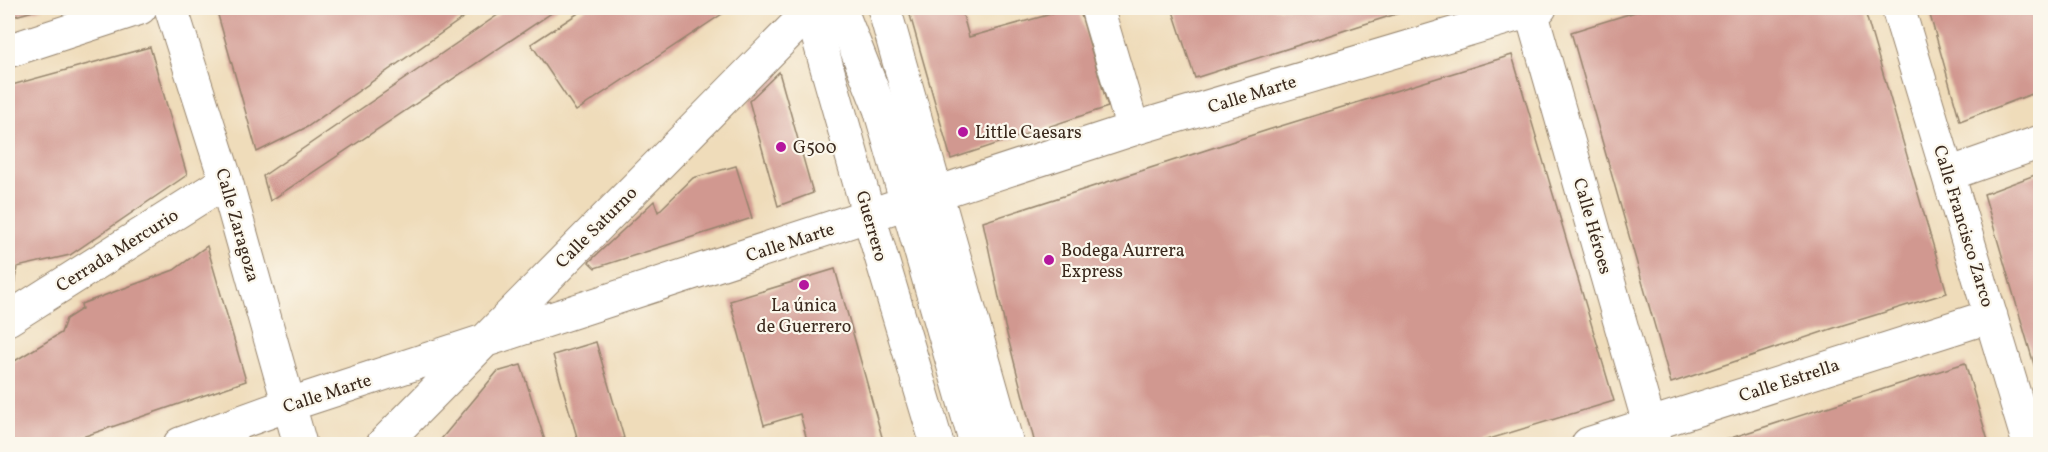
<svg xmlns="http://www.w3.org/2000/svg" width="2048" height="452" font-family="Vollkorn,serif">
	<rect width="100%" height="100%" fill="#fbf7ec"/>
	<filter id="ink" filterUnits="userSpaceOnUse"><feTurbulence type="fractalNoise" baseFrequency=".0167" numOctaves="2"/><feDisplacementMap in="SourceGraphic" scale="12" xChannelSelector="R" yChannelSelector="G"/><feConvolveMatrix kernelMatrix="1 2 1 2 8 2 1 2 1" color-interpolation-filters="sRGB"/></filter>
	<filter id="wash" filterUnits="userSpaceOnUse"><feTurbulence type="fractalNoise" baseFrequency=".008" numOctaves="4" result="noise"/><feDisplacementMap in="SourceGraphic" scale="24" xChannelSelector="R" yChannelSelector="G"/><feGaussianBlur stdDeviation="1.35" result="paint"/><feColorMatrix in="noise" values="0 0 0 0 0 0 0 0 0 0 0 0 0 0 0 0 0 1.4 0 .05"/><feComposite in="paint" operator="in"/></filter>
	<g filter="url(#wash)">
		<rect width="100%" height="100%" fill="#efdcba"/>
		<g id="blocks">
			<!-- building -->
			<path fill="#d19890" d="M8,8H44L8,18Z
				M216,8H477L307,127L257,152Z
				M508,8H559L270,201L263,176Z
				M586,8H731L576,111L531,44Z
				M908,8H961L969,37L1073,8H1079L1108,107L951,159Z
				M1172,8H1415L1195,78Z
				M1648,8H1864L1947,293L1843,325L1671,383L1571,32Z
				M1928,8H2040V91L1960,121Z
				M150,47L187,175L70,255L17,267L14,286L8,287V86Z
				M1512,55L1614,401L1473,444H1035L1005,326L983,222L1268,130Z
				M779,72L813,193L778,206L749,101Z
				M736,166L752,218L595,268L589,262L654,201L658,212L693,178Z
				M2040,173V385L1984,194Z
				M207,246L246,381L62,444H8V365L61,333L66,319L82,309L81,304L174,270Z
				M835,269L884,444H808L800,414L764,425L730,301Z
				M596,342L624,438L602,444H579L553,355Z
				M1965,363L1989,444H1713L1746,433Z
				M521,365L546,444H437L497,372Z"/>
		</g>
	</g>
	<g filter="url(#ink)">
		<use href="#blocks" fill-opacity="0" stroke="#95836c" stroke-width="1.5"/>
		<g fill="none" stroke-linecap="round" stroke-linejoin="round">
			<defs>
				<path id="minor" d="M171,8L226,181L300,444
					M840,8L880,109L976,444
					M1097,8L1133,129
					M1530,8L1655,444
					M1898,8L2029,444
					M8,51L140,8
					M1949,174L2040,142
					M8,319L226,181
					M180,444L288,405L1133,129L1540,8
					M383,444L811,10
					M1588,444L1991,316"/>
				<path id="major" d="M810,8L869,216L937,444
					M884,8L1007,444"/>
			</defs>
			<!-- minor casing -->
			<use href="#minor" stroke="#95836c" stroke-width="35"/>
			<!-- major casing -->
			<use href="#major" stroke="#95836c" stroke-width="35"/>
			<!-- minor -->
			<use href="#minor" stroke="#fff" stroke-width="33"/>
			<!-- major -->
			<use href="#major" stroke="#fff" stroke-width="33"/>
		</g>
	</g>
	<!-- markers -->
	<g fill="#b5179e" stroke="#fbf7ec" stroke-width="2">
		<circle cx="963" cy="132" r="6"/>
		<circle cx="781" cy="147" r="6"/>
		<circle cx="1049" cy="260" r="6"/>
		<circle cx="804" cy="285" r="6"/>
	</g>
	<g text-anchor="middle" stroke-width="4.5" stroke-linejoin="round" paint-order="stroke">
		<!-- street labels -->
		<g font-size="18" fill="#3b2a1e" stroke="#fbf7ec">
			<text transform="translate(1252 94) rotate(-17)" y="6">Calle Marte</text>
			<text transform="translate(238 225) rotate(74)" y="6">Calle Zaragoza</text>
			<text transform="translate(872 226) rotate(74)" y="6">Guerrero</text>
			<text transform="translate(1593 226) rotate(74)" y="6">Calle Héroes</text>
			<text transform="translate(1964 226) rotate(73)" y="6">Calle Francisco Zarco</text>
			<text transform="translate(596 227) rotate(-45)" y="6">Calle Saturno</text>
			<text transform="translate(790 242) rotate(-18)" y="6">Calle Marte</text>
			<text transform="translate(117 250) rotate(-32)" y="6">Cerrada Mercurio</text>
			<text transform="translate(1789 380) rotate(-18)" y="6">Calle Estrella</text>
			<text transform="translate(327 393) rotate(-18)" y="6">Calle Marte</text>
		</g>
		<!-- poi labels -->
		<g font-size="18" fill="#3b2a1e" stroke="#fbf7ec" text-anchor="start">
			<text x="975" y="138">Little Caesars</text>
			<text x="793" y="153">G500</text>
			<text x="1061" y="256">Bodega Aurrera<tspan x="1061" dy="21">Express</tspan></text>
			<text x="804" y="311" text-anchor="middle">La única<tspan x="804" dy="21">de Guerrero</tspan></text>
		</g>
	</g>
	<!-- margin -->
	<rect width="2048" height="452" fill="none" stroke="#fbf7ec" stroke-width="30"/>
</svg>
